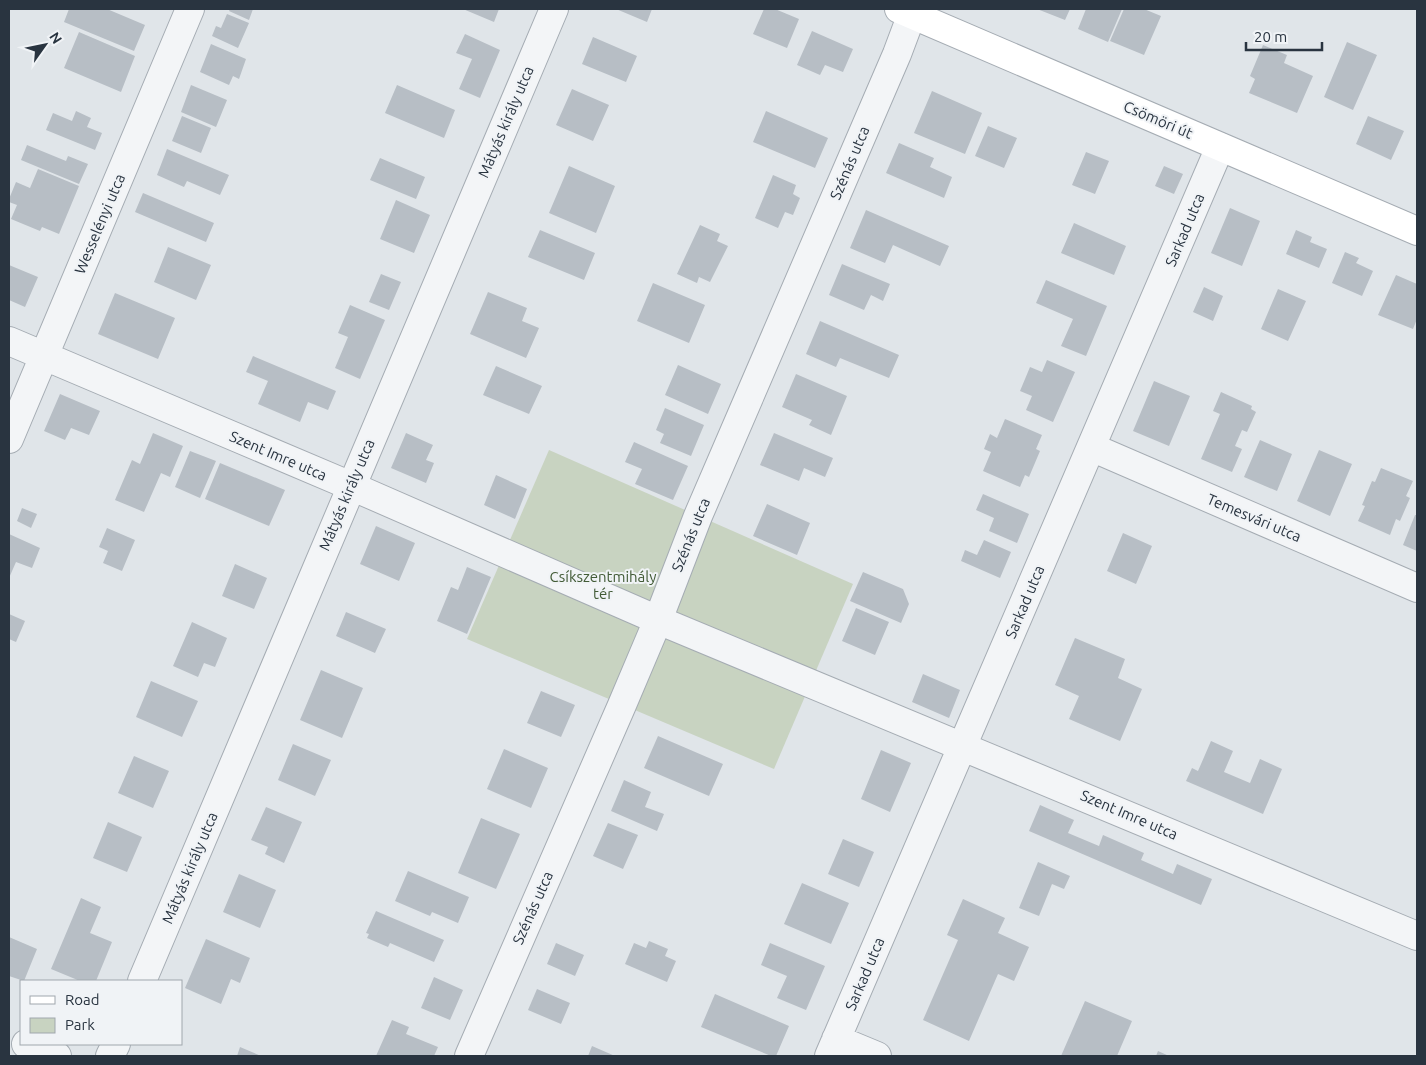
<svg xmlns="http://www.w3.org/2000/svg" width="1426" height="1065" font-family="Ubuntu,sans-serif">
	<rect width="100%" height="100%" fill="#e0e5e9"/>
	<!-- green -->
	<path fill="#c8d3c1" d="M549,450L853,584L774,769L467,639Z"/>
	<!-- building -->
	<path fill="#b7bec5" d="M69,9H107L145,25L134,51L64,22Z
		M230,9H253L249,20L229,11Z
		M463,9H499L494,22Z
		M616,9H652L647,22Z
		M764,9H775L799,19L787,48L753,34Z
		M1037,9H1070L1065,20Z
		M1086,9H1122L1108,42L1078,29Z
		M1124,9H1144L1161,16L1144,55L1110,41Z
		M227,14L249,23L238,48L212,36L216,26L221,28Z
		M812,31L853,49L843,72L825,65L820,75L797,65Z
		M79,32L135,56L121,92L64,68Z
		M465,34L500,50L480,98L459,89L472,59L456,53Z
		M593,37L637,56L626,82L582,64Z
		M1347,42L1377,55L1353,110L1324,97Z
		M211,44L246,59L239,79L233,76L229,85L200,72Z
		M1263,45L1287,55L1284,63L1313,76L1297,113L1249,93L1255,79L1250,76Z
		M191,85L227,100L216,127L181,112Z
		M397,85L455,110L444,138L385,113Z
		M572,89L609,105L593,141L556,125Z
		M932,91L982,113L965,154L914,133Z
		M76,111L91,118L87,127L102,133L95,150L46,130L53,113L72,121Z
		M766,111L828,138L815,168L753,142Z
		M182,116L211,128L201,153L172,141Z
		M1368,116L1404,131L1391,160L1356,144Z
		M988,126L1017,138L1004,168L975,156Z
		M899,143L934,158L930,167L952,177L944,198L886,173Z
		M27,145L66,161L68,156L88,164L79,184L21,160Z
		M167,149L229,175L220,195L187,181L184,187L157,175Z
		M1086,152L1109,161L1095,194L1072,185Z
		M380,158L425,177L416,199L370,180Z
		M569,166L615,186L596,233L549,213Z
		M1164,166L1183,174L1174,194L1155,186Z
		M38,169L79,186L59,234L42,227L40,231L11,219L17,205L9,202V199L16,182L30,188Z
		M773,175L796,185L793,194L800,198L793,215L785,212L778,228L755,218Z
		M143,193L214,223L206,242L135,212Z
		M396,200L430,215L414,253L380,239Z
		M1230,208L1260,221L1242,266L1211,253Z
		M866,210L949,246L940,266L893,245L885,263L850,248Z
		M1074,223L1126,246L1114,275L1061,253Z
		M700,225L720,234L717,241L728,246L710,282L699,277L697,283L677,274Z
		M540,230L595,253L584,280L528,257Z
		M1296,230L1312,237L1310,242L1327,249L1319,268L1286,254Z
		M168,247L211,265L196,300L154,282Z
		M1345,252L1359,258L1356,263L1373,271L1362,296L1332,283Z
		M842,264L890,284L883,301L871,295L864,310L829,295Z
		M9,265L38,277L25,307L9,300Z
		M381,274L401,282L389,310L369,302Z
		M1396,275L1417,284V319L1413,329L1378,315Z
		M1046,280L1107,306L1086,356L1061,346L1073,319L1036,303Z
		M653,283L705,305L689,343L637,321Z
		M1204,287L1223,296L1213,321L1193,312Z
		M1278,289L1306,301L1288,341L1261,329Z
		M488,292L527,308L522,321L539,328L526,358L470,334Z
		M115,293L175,318L158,359L98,334Z
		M350,305L385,320L360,379L335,368L348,337L338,333Z
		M820,321L899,355L889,378L840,358L836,367L806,354Z
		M253,356L336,391L328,410L308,402L300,422L258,404L268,381L246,372Z
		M1047,360L1075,372L1053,422L1026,410L1032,396L1020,391L1030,367L1042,372Z
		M678,365L721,384L708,414L665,395Z
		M496,366L542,386L529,414L483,395Z
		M796,374L847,396L831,435L809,425L812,420L782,407Z
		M1154,381L1190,396L1169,446L1133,431Z
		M1221,392L1252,406L1251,409L1256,412L1247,432L1242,430L1235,446L1242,449L1232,472L1201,459L1220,414L1213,411Z
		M60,394L100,411L89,435L71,428L65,440L44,431Z
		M665,408L704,425L691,456L660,443L664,434L656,430Z
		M1005,419L1042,435L1036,449L1040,451L1029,477L1025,475L1020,487L983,471L991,452L984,449L990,434L997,438Z
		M153,433L183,446L170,477L161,473L144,512L115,500L132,460L140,464Z
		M406,433L433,445L426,460L434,463L426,483L391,468Z
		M774,433L833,458L825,477L804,468L799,481L760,465Z
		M1260,440L1292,454L1277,491L1244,477Z
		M634,442L688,466L673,500L635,484L642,469L625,462Z
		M1319,450L1352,464L1330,516L1297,501Z
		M190,451L216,461L200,498L175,487Z
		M220,463L285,490L269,526L205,499Z
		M1381,468L1413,481L1406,496L1410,498L1400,521L1396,519L1390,535L1358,521L1365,506L1362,505L1372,481L1375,482Z
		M496,475L527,489L515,519L484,505Z
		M983,494L1029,514L1017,543L989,531L994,518L976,510Z
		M767,504L810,523L797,555L753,536Z
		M22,508L37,514L31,528L17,521Z
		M1415,515H1417V551L1403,545Z
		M376,526L415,543L399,581L360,564Z
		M107,528L135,540L122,571L103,563L108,551L99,547Z
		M1123,533L1152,546L1136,584L1107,571Z
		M9,534L40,548L32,568L16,562L9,578Z
		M984,540L1011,552L1000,578L961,561L965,550L977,555Z
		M235,564L267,578L254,609L222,596Z
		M467,567L491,577L467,634L437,621L451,587L458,590Z
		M863,572L903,589L909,604L901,623L850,601Z
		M856,608L889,622L875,655L842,641Z
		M346,612L386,629L375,653L336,636Z
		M9,614L25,621L16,642L9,639Z
		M192,622L227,638L215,667L204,663L198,677L173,666Z
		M1075,638L1125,659L1118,678L1142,689L1120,741L1069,719L1079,696L1055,685Z
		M321,670L363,688L342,738L300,720Z
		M923,674L960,690L949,718L912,702Z
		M151,681L198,701L182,737L136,717Z
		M541,691L575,705L561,737L527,723Z
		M658,736L723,764L709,796L644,768Z
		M1211,741L1233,751L1224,772L1250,783L1260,759L1282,769L1263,814L1186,781L1192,768L1198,771Z
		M293,744L331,760L315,796L278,780Z
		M504,749L548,768L531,808L487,789Z
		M881,750L911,763L890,812L861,799Z
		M134,756L169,771L153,808L118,793Z
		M624,780L651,792L645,807L664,814L657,831L611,811Z
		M1040,805L1074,820L1068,833L1099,846L1103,835L1144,853L1141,860L1173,874L1177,864L1212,879L1201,905L1029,831Z
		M266,807L302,822L284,863L265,854L268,847L251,840Z
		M481,818L520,834L496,889L458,873Z
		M108,822L142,837L127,872L93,858Z
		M608,823L638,835L623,869L593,856Z
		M843,839L874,852L859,887L828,874Z
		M1038,862L1070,876L1064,889L1052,884L1039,916L1019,908Z
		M408,871L469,897L458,923L432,912L430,916L395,901Z
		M239,874L276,890L260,928L223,912Z
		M802,883L849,903L831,944L784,924Z
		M81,898L101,907L90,933L112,942L96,981H80L51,969Z
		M963,899L1005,918L998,933L1029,947L1014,981L998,974L969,1041L923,1020L958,940L947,935Z
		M376,911L444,940L434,962L390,943L388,947L367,938L369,934L366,933Z
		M9,937L37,949L24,981L9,976Z
		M206,939L250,958L240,983L231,979L221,1004L185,988Z
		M649,941L668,949L665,956L676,961L667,982L625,964L634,943L646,948Z
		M556,943L584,955L575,976L547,964Z
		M770,943L825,966L806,1010L777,998L787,976L761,965Z
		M434,977L463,990L450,1020L421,1008Z
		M537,989L570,1003L561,1024L528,1010Z
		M715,994L789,1026L776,1056H771L701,1027Z
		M1085,1001L1132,1021L1117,1056H1061Z
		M392,1020L409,1027L406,1034L438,1047L434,1056H376Z
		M592,1046L615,1056H588Z
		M240,1047L261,1056H237Z
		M1158,1051L1169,1056H1156Z"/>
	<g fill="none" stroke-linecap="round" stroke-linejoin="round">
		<defs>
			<path id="minor" d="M9,341L351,486L658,620L1417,936
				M9,439L190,9
				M1091,447L1417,588
				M836,1039L877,1056
				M26,1044L57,1056
				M469,1056L622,705L658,620L698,516L897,54L912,14
				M829,1056L1220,147"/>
			<path id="tertiary" d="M142,981L554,9
				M110,1056L116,1044"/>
			<path id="secondary" d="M899,9L1417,231"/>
		</defs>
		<!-- minor casing -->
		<use href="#minor" stroke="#a5acb3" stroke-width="30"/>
		<!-- tertiary casing -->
		<use href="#tertiary" stroke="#a5acb3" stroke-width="30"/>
		<!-- secondary casing -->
		<use href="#secondary" stroke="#a5acb3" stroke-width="30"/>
		<!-- minor -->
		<use href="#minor" stroke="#f3f5f7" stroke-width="28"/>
		<!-- tertiary -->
		<use href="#tertiary" stroke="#f3f5f7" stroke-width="28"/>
		<!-- secondary -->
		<use href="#secondary" stroke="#fff" stroke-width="28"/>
	</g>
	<g text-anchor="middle" stroke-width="4" stroke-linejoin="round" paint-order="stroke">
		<!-- street labels -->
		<g font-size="15" fill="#293440" stroke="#f0f3f6">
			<text transform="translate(1158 120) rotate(23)" y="5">Csömöri út</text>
			<text transform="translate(506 122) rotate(-67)" y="5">Mátyás király utca</text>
			<text transform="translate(850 163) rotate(-67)" y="5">Szénás utca</text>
			<text transform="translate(100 224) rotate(-67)" y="5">Wesselényi utca</text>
			<text transform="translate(1185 230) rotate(-67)" y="5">Sarkad utca</text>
			<text transform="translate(278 456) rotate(23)" y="5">Szent Imre utca</text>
			<text transform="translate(347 495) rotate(-67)" y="5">Mátyás király utca</text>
			<text transform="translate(1254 518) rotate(23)" y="5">Temesvári utca</text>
			<text transform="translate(691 535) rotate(-68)" y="5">Szénás utca</text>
			<text transform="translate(1025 602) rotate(-67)" y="5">Sarkad utca</text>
			<text transform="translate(1129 815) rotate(23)" y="5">Szent Imre utca</text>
			<text transform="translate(190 868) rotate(-67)" y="5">Mátyás király utca</text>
			<text transform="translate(533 908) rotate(-66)" y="5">Szénás utca</text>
			<text transform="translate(865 974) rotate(-67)" y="5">Sarkad utca</text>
		</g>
		<!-- park labels -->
		<g font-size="15" fill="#425b36" stroke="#f0f3f6">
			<text x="603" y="582">Csíkszentmihály<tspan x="603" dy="17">tér</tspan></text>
		</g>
	</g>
	<!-- border -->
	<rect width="1426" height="1065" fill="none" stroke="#293440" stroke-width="20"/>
	<!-- legend -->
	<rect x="20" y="980" width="162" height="65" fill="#f0f3f6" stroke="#a0a7ad"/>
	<rect x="30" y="996" width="25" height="8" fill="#ffffff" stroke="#a0a7ad"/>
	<text x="65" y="1005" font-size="15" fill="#293440">Road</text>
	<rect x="30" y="1018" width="25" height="15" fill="#c8d3c1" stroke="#a0a7ad"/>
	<text x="65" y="1030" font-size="15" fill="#293440">Park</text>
	<!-- north arrow -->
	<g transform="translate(45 45) rotate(57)" stroke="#f0f3f6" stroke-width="4" paint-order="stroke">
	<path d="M0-4L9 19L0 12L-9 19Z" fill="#293440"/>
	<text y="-8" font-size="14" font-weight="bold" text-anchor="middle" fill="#293440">N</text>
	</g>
	<!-- scale -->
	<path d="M1246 42v8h76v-8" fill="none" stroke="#293440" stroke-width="2.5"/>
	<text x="1254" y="42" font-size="15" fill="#293440" stroke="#f0f3f6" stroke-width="4" paint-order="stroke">20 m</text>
</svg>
